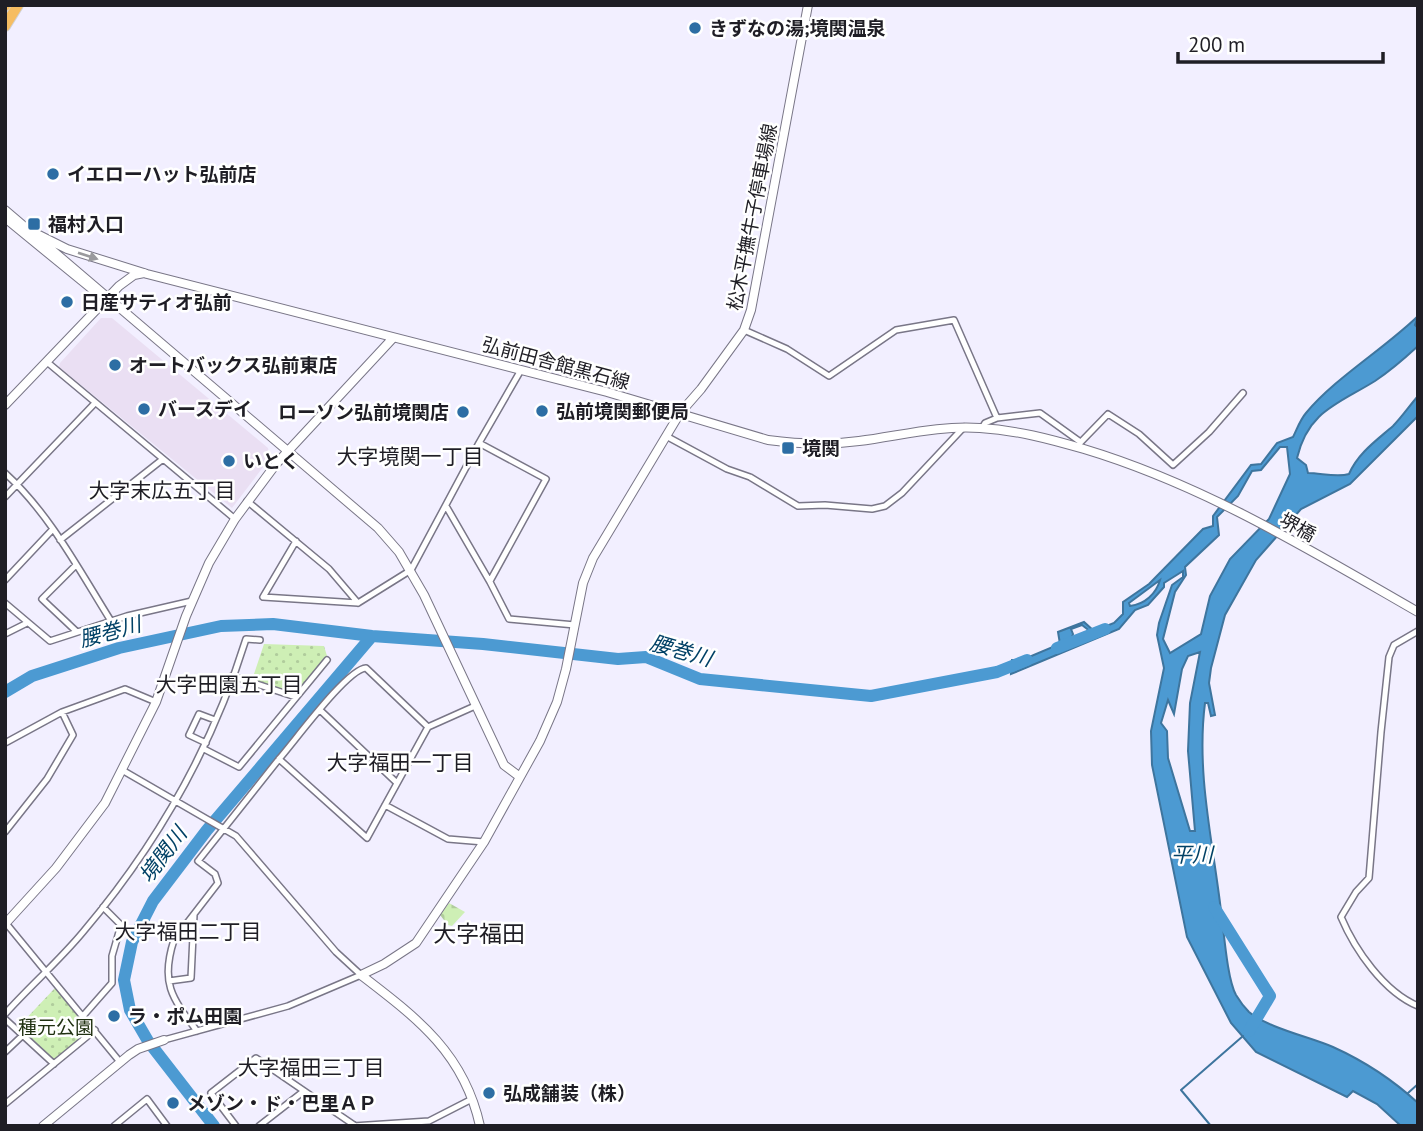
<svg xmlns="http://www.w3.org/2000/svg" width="1423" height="1131" font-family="'PT Sans','Noto Sans JP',sans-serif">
	<defs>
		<pattern id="cemetery-stones" width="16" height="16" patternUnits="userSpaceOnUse" patternTransform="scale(1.75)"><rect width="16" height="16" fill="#ceefb5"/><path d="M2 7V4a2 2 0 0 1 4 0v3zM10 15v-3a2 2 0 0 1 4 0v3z" fill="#b0cc9c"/></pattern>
		<pattern id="park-dots" width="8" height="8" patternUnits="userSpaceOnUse" patternTransform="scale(1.75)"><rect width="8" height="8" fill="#ceefb5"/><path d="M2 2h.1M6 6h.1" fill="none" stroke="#b0cc9c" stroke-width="1.8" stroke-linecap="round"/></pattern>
	</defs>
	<rect width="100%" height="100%" fill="#f2efff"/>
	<!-- commercial -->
	<path fill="#eadff3" d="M101,318H112L268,448L270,458L232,508L59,367L60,363Z"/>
	<!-- cemetery -->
	<path fill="url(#cemetery-stones)" d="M449,903L465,912L452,926L448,925L440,915Z"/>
	<!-- park -->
	<path fill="url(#park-dots)" d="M264,644L324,646L327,656L295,693L252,680Z
		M55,988L90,1028V1032L57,1059H53L19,1026Z"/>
	<!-- water -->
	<path fill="#4c9ad2" stroke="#3e759e" stroke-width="2" fill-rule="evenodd" d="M1418,316L1415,325L1418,328V346C1405,358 1390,371 1375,381C1338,404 1308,411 1297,458L1306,465L1308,473C1321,473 1337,478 1349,474C1358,453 1377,440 1393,426C1402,417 1410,405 1418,396V416L1350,484L1301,509L1256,560L1225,615L1211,668L1209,683L1215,715L1211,716L1208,703H1205C1196,773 1213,842 1221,911C1224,931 1227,979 1236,995C1239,1000 1245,1008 1249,1012C1268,1028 1310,1037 1333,1047C1364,1061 1393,1080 1418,1103V1126H1401L1377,1104L1353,1091L1347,1097L1256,1052L1231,1023L1187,937L1152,765L1151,731L1164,668L1157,635L1159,623L1172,585L1183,577V571L1164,583V587L1148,605L1135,610L1119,629L1011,674L1012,660H1022L1060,644L1058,632L1084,622L1094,631L1114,623L1123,614V602L1149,584L1203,529L1213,526V516L1251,465L1261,464L1277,443L1293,437C1297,429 1300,420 1306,413C1335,378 1384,349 1418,316ZM1280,447H1287L1290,474L1269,519L1230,559L1210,596L1201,634L1170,653L1163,639L1175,592L1186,575L1185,567L1219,535L1217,517L1238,496L1252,471L1261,470ZM1160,580C1156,594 1145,604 1130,606L1129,603ZM1082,625L1091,632L1089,638L1076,643L1071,640L1073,634L1071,629ZM1200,652L1190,703L1188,751L1195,831H1190L1168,758L1167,731L1161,723L1168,700L1174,714L1182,669L1188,656Z"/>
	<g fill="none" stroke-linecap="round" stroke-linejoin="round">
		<!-- stream -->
		<path stroke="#3e759e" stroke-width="2" d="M1408,1093L1418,1084
			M1211,1126L1181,1090L1243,1036"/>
		<!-- river -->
		<path stroke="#4c9ad2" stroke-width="12" d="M1057,648L1105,629
			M5,692L32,676L119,648L221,626L273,624L372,636L483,644L618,659L646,657L700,679L871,696L997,672L1027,660
			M1214,907L1270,996L1249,1031
			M214,1126L148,1041L130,1010L124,980L132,942L153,901L207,830L372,636"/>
		<defs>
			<path id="street" d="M744,330L787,349L829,376L896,330L954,320L997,418L985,423L982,428
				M47,362L235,519
				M997,418L1040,413L1079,441
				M666,436L727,469L750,477L798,506L825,505L872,509L885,506L902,493L964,427
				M479,443L546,479L490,581
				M1076,447L1108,414L1139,434L1173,465L1209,432L1243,393
				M5,473C50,514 79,570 111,621
				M5,497L95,403
				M247,501L329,569L358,603
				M446,506L490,582L509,619L575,625
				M60,540L163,459
				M296,541L263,597L358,603L411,570L479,443L521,370
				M76,565L42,599L77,632
				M5,580L53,529
				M5,603L50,641L127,616L192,601
				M1418,631L1394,645L1389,657L1381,732L1369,878L1356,892L1341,917C1355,950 1384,992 1418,1006
				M5,634L27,623
				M232,676L296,697
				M320,710L397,783
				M428,727L366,668C347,669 295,741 279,759L367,838L428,727L475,706
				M5,743L62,712L125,689L156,702
				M206,743L189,735L199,714L215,720
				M204,749L239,767L327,660
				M122,770L236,836L336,952L361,975L288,1006L164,1040
				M385,805L448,839L484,842
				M5,832L47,779L73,735L62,712
				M5,922L120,1062
				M169,981L191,978L194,915
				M5,1014C30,986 59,961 83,932C156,846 212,748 246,639L260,640
				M83,1016L112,983V956L121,925L103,907
				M5,1019L54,1064
				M197,1031C172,998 160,983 174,940L218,883L215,874L198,861L279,759
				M5,1052L23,1035
				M5,1104L95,1030
				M114,1126L147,1099L167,1126
				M236,1126L211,1093L256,1058L354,1125
				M259,1126L304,1091
				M353,1126L429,1121L472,1099"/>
			<path id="secondary" d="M5,210L378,528L399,552L424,595L504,765L520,777
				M5,218L98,294
				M31,231L67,249L147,274L607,392L768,440C798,444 829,445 859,441C899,436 939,425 980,428C1016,430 1050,439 1084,449C1204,485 1310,550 1418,612
				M5,405L119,286L134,275L144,273
				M5,924L56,868L105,803L156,702L186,616L209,563L235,519L276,464L393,338
				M43,1126L129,1055L138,1049L164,1040
				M480,1126C464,1053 417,1018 361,975L384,964L416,943L484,842L540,741L557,702L566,669L583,583L593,558L680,413L701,389L744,330L751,310L808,5"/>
			<path id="highway" d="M5,6V5
				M5,26L18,5"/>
		</defs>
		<!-- street casing -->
		<use href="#street" stroke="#797687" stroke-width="8"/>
		<!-- secondary casing -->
		<use href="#secondary" stroke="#797687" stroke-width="10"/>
		<!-- highway casing -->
		<use href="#highway" stroke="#d2d2d3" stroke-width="12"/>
		<!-- street -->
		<use href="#street" stroke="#fff" stroke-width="5"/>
		<!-- secondary -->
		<use href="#secondary" stroke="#fff" stroke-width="8"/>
		<!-- highway -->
		<use href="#highway" stroke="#f6bd62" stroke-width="10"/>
	</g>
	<!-- one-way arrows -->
	<defs><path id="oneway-solid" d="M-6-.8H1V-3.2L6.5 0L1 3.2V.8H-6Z" transform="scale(1.75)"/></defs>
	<use fill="#9a9a9d" href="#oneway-solid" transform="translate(88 256) rotate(18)"/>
	<!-- markers -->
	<g fill="#2d6ea4" stroke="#fff" stroke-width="2.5">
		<circle cx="695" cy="28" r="7"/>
		<circle cx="53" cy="174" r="7"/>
		<rect x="27" y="217" width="14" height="14" rx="3.5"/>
		<circle cx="67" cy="302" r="7"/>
		<circle cx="115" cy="365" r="7"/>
		<circle cx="144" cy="409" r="7"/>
		<circle cx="542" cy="411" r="7"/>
		<circle cx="463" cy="412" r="7"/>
		<rect x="781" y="441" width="14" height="14" rx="3.5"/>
		<circle cx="229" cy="461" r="7"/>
		<circle cx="114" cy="1016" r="7"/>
		<circle cx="489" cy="1093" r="7"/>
		<circle cx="173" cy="1103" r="7"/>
	</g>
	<g text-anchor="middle" stroke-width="5" stroke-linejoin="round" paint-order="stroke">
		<!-- poi labels -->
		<g font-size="19" font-weight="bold" fill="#1f1e25" stroke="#fff" text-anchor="start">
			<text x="709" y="35">きずなの湯;境関温泉</text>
			<text x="67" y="181">イエローハット弘前店</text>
			<text x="48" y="231">福村入口</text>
			<text x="81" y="309">日産サティオ弘前</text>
			<text x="129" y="372">オートバックス弘前東店</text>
			<text x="158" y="416">バースデイ</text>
			<text x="556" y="418">弘前境関郵便局</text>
			<text x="449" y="419" text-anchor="end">ローソン弘前境関店</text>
			<text x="802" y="455">境関</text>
			<text x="243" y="468">いとく</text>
			<text x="128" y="1023">ラ・ポム田園</text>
			<text x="503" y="1100">弘成舗装（株）</text>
			<text x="187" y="1110">メゾン・ド・巴里ＡＰ</text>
		</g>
		<!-- street labels -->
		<g font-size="19" fill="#1f1e25" stroke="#fff">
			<text transform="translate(752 217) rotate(-79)" y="7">松木平撫牛子停車場線</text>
			<text transform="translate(556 363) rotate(15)" y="7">弘前田舎館黒石線</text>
			<text transform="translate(1298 527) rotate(29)" y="7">堺橋</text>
		</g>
		<!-- park labels -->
		<g font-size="19" fill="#203111" stroke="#fff">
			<text x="56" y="1034">種元公園</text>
		</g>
		<!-- neighbourhood labels -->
		<g font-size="21" fill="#1f1e25" stroke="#fff">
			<text x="410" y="464">大字境関一丁目</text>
			<text x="162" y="498">大字末広五丁目</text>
			<text x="229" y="692">大字田園五丁目</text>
			<text x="400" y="770">大字福田一丁目</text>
			<text x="188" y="939">大字福田二丁目</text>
			<text x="311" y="1075">大字福田三丁目</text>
		</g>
		<!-- water labels -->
		<g font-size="21" font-style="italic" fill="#014166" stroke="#fff">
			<text transform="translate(110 632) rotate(-15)" y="7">腰巻川</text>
			<text transform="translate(681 651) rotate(16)" y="7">腰巻川</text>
			<text transform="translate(163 855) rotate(-53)" y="7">境関川</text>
			<text x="1192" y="862">平川</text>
		</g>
		<!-- quarter labels -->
		<g font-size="23" fill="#1f1e25" stroke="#fff">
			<text x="479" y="942">大字福田</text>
		</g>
	</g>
	<!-- border -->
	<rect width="1423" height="1131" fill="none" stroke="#1f1e25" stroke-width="14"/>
	<!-- scale -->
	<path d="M1178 52v10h205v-10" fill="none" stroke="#1f1e25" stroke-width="3.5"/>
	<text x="1188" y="52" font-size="21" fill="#1f1e25" stroke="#ffffff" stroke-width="5" paint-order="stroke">200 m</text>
</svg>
